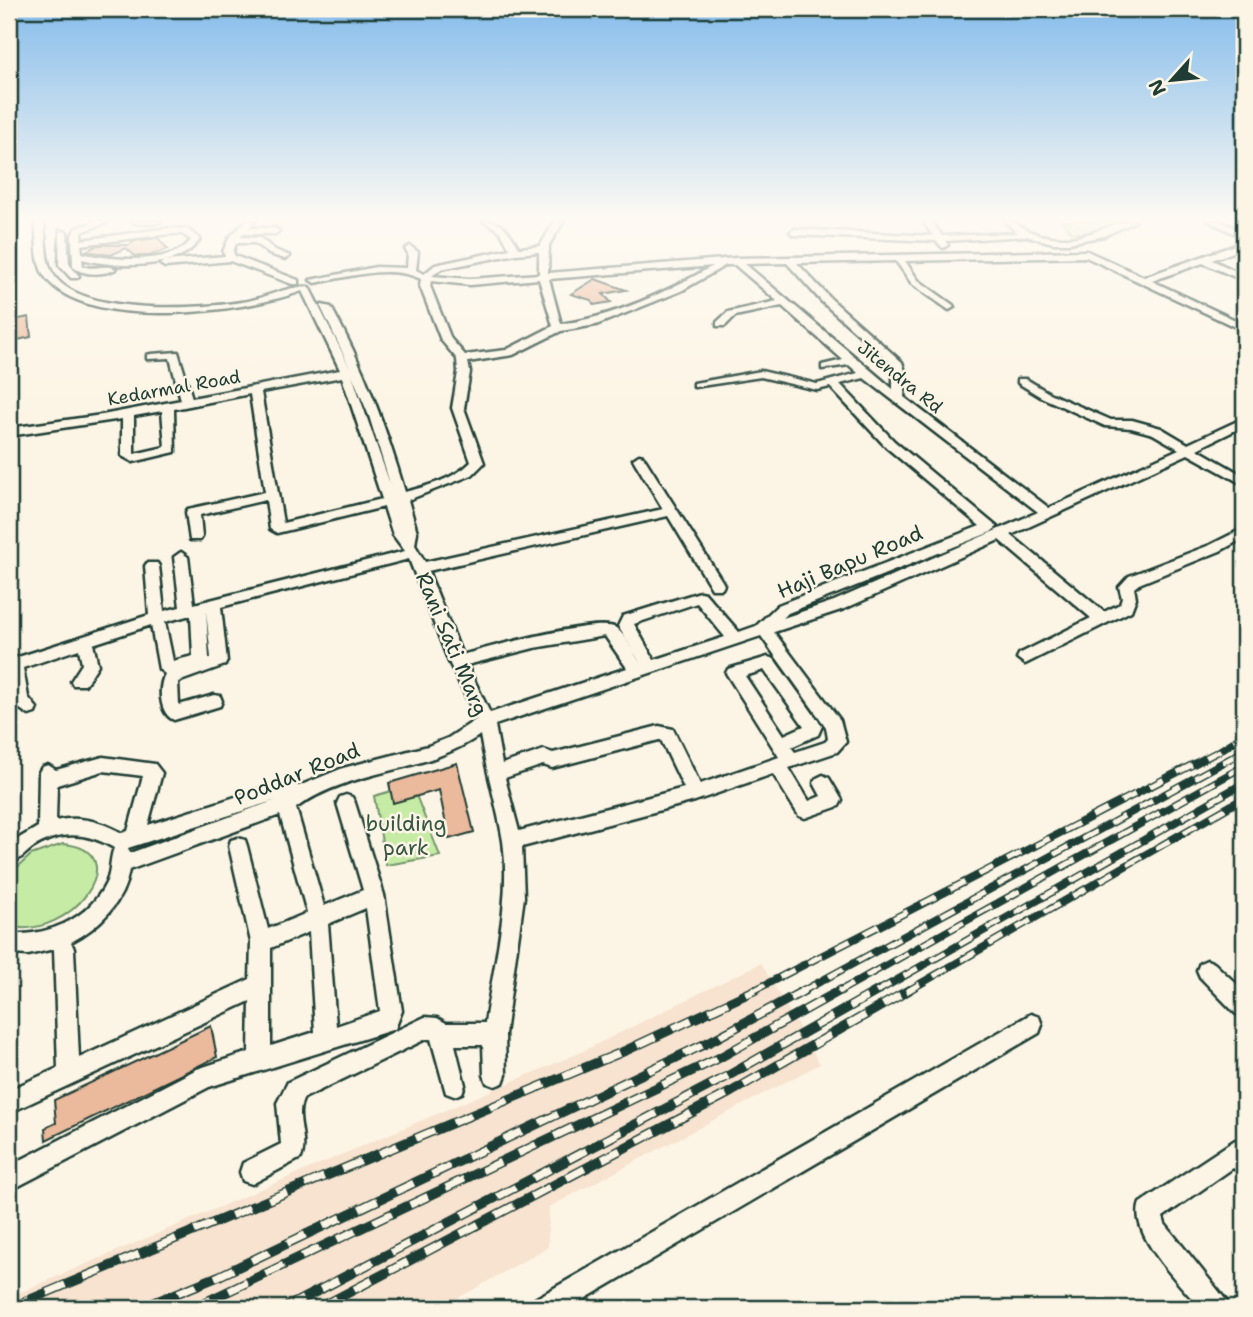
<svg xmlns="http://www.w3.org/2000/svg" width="1253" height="1317" font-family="'Shantell Sans',sans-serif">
	<rect width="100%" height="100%" fill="#fcf5e5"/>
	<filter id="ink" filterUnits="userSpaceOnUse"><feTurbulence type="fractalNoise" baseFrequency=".0143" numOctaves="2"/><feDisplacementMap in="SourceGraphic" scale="14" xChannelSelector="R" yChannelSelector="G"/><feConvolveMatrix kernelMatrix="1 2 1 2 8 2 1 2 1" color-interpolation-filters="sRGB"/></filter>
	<g filter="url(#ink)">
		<!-- built -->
		<path fill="#f7e3cf" d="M761,963L820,1064L549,1207L548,1247L441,1308H9V1297L577,1054Z"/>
		<!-- green -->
		<path fill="#c6eba5" stroke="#72946c" stroke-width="2" d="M1061,221H1117L1097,232L1072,233Z
			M412,785L440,856L386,865L374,796Z
			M63,844C138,850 70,943 9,926V875L31,855Z"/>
		<!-- building -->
		<path fill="#ebb99c" stroke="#1f3d34" stroke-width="2" d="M158,238L168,249L148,256H135L126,248L111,255L86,251L98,245H129L135,241Z
			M595,279L626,290L603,294L611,302L594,305L591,300L571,294Z
			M29,317L31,337L9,342V321Z
			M457,763L474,832L449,839L439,790L393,803L389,783Z
			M211,1026L217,1057L46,1140L45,1128L56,1123L54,1100Z"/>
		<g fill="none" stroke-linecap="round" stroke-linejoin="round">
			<defs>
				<path id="minor" d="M35,221H43C47,238 44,259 53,274C80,317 204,309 248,301C268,297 290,285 309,287L350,368L321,307L322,305L331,307C364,366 386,428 405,492C428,486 454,479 471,462L452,408L458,372L457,359L441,340L420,286L421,279C389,264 348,277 315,283L310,280L376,267L407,268L408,253L405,249L410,246L418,252L416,270L424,274L435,265L510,249L500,231L484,221C504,221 509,232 519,248L540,246L555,221H564L549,245L548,273L736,258L1087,251L1144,277L1244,242V248L1212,260L1244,275V281L1203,263L1152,281L1244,324V331L1086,257L905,261L918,280L953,305L954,307L949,310L912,284L896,261L797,263L830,298L902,362L906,374L904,397L1049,508L1179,449L1153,434L1131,428L1105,426L1041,397L1018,383V379H1026L1049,393L1111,420H1132L1161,428L1188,444L1244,418V426L1197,449L1244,476V485L1188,454L1011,535L1104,612L1120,604L1122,598L1119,587L1129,576L1210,545L1244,528V538L1220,551L1139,584L1134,588L1136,598L1131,611L1025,664L1017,658L1019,654L1091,618L999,540L844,609L774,632L840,720L846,742L837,752L789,768L809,801L821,796L814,783L817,778L823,775L829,778L842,800L839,806L805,818L799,816L773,774L695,801L522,847L524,897L505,1034L506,1075L503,1083L495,1086L487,1083L484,1075L483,1045H455L465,1085L462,1093L454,1096L446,1093L431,1039H426L304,1098C293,1116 309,1139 301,1158L252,1184L243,1181L240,1172L243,1163L281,1144L277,1103L288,1082L425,1017L437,1018L446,1023H485C494,964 511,900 503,841C497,805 486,770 480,735C425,774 351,768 296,808L324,906L363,890L337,803L340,797L346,795L352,797L355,803L384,895L402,1011L395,1029L209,1087L9,1191V1166L197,1069L249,1052L250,1001L9,1113V1090L58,1068L54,949L28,955L9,954V934C47,936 86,921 105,885C112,873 109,860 114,848C86,832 59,830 31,849C24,855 18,861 9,865V844L38,827L39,772L42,767L48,765L56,770L103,757L155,764L162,773L148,825L282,782L299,786L343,768L428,746L448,738L477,719L449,662L409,559L221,607L227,661L225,665L178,682L179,705L214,695L220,696L222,701L220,706L174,720C159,714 158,687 165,674L159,669L151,625L93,644L98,665L85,685H73L71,681L82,664L79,649L23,668L28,697L37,708L35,713L29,715L14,705L9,681V660L149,615L145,566L147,563H157L159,566L164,611L180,607L174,557L181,552L188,557L194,604L405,551L393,535L384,507L277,533L270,529L266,500L200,515L202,537L200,540H190L186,512L188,509L265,492L250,394L174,409L175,452L133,462L122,456V419L9,436V428L102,415L181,400L170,358L147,359V355L151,354L178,352L192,398L340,370L302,291C246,312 88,333 46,278C34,263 38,239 35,221ZM539,252V274L470,279L432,276L441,269L516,254ZM787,263L822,302L893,365V389L745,264ZM726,265H735L777,301L728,312L717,322V326H725L735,316L782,306L843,360L822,365V369L849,365L858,373L817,384L761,371L694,383V387L761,377L817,390L830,387L886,447L980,526L778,605L756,626L739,632L705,593L700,592L623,616L618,626L641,664C634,654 626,635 616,628C599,617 487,648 462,655L428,571L668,516L712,589H722L724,585L722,581L643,456L639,455L633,459L663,509L425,562L415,545L417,532L408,500L472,475L484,463L464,408L470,372L468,362L513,355L561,331L596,325L681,291ZM713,266C666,292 614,317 561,324L549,279ZM539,279L553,326L506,350L465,355L451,339L430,286L431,281L470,285ZM352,375L369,416L391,487ZM342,377L382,499L283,523L261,392ZM864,378L1038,512L834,601L783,618L788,613L991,532L997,527L894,441L840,384ZM162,411L165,447L134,454V416ZM697,603L725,637L654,660L634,624ZM206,611L211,658H209ZM187,616H191L193,656L173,661L165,622ZM605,636L627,668L490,713L467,665L534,648ZM761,636L826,727L828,739L825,742L795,752L791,747L818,735L822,726L774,659L768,657L728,669L726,673L779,757L700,784L673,729L659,726L553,753L544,750L502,764L495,725ZM764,670L804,726L784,735L745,676ZM659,740H661L684,788L519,831L505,778L543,765L552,768ZM103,771L143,776L128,831L122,833C102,822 79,815 56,821L57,785ZM276,800L130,853L128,848ZM280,815L307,913L268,929L247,846L245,840L238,838L231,840L229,846L251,942L250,979L79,1058L74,949L71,942C100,927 124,902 129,870ZM366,908L380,1011L336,1026L328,924ZM309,932L315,1032L271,1046V948Z
					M97,221H111L82,232L81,240L169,228L187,229L200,239C180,271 115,268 82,259L83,266C93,271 106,263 116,269C104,275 84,276 73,267L72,235L76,228ZM169,234H182L191,240C173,266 109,260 82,253L81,245Z
					M131,221H162C155,225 138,225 131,221Z
					M246,221H255L249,228H275L279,231L275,234H243L240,237L260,238L275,250L290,256L285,259L269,254L255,243H236L233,252L235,256L298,280V284H292L230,261L165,267L160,264L165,261L225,256L223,252L229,238Z
					M923,221H931L942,236L1018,233L1004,221C1015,221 1019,226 1029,231C1041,236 1053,238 1067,238C1091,237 1112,221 1136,221L1104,236L1069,243H1053L1027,236L945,241L948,245L943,248L936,241L794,235L790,232L794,229L933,236Z
					M1208,221H1220L1244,232V238Z
					M60,230L67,232L69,264L79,276L77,278H71L59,265Z
					M1207,960L1214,963L1244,991V1017L1236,1014L1200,977L1197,970L1200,963Z
					M1031,1014L1039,1017L1042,1025L1039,1033L569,1308H531L535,1299Z
					M1235,1140L1244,1145V1174L1233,1168L1163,1217L1165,1224L1225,1299L1229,1308H1200C1181,1285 1128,1234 1140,1203Z"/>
			</defs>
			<!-- minor casing -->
			<use href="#minor" stroke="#1f3d34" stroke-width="5"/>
			<!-- minor -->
			<use href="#minor" fill="#fcf5e5" fill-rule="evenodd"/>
			<defs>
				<path id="rail-far1" d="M751,992L1219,751L1244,735
					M801,992L1244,751
					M838,992L1244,766
					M876,992L1244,783
					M906,992L1244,798"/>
				<path id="rail" d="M10,1308L627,1050L755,990
					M141,1308L219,1276L711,1041L805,990
					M193,1308L717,1059L841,990
					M285,1308L726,1077L879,990
					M319,1308L731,1092L909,990"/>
			</defs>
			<!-- rail-far1 casing -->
			<use href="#rail-far1" stroke="#1f3d34" stroke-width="8"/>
			<!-- rail casing -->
			<use href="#rail" stroke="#1f3d34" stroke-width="10"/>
			<!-- rail-far1 -->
			<use href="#rail-far1" stroke="#fcf5e5" stroke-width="5" stroke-dasharray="16" stroke-linecap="butt"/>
			<!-- rail -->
			<use href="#rail" stroke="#fcf5e5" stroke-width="7" stroke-dasharray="20" stroke-linecap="butt"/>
		</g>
	</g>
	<!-- sky -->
	<linearGradient id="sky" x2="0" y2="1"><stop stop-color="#85bceb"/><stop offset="0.54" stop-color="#fefaf3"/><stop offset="1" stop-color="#fefaf3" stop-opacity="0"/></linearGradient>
	<rect width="1253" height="406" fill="url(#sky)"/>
	<g text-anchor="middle" stroke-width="5" stroke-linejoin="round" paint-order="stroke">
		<!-- far-street labels -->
		<g font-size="18" fill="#1f3d34" stroke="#fcf5e5">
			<text transform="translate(900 377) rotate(39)" y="6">Jitendra Rd</text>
			<text transform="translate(174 388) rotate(-10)" y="6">Kedarmal Road</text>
		</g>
		<!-- street labels -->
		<g font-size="21" fill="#1f3d34" stroke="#fcf5e5">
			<text transform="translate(850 562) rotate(-23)" y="7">Haji Bapu Road</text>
			<text transform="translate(452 644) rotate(67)" y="7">Rani Sati Marg</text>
			<text transform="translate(297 774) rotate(-22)" y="7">Poddar Road</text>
		</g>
		<!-- park labels -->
		<g font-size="21" fill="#385745" stroke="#fcf5e5">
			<text x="406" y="831">building<tspan x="406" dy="24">park</tspan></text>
		</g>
	</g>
	<!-- margin -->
	<rect width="1253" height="1317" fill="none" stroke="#fcf5e5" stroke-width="35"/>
	<rect x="18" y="18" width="1218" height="1282" fill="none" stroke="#1f3d34" stroke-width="2.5" filter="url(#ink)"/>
	<!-- north arrow -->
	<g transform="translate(1172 80) rotate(243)" stroke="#fcf5e5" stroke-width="5" paint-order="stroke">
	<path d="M0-5L12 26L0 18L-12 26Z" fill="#1f3d34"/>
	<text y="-10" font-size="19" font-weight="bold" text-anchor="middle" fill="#1f3d34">N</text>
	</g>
</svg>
